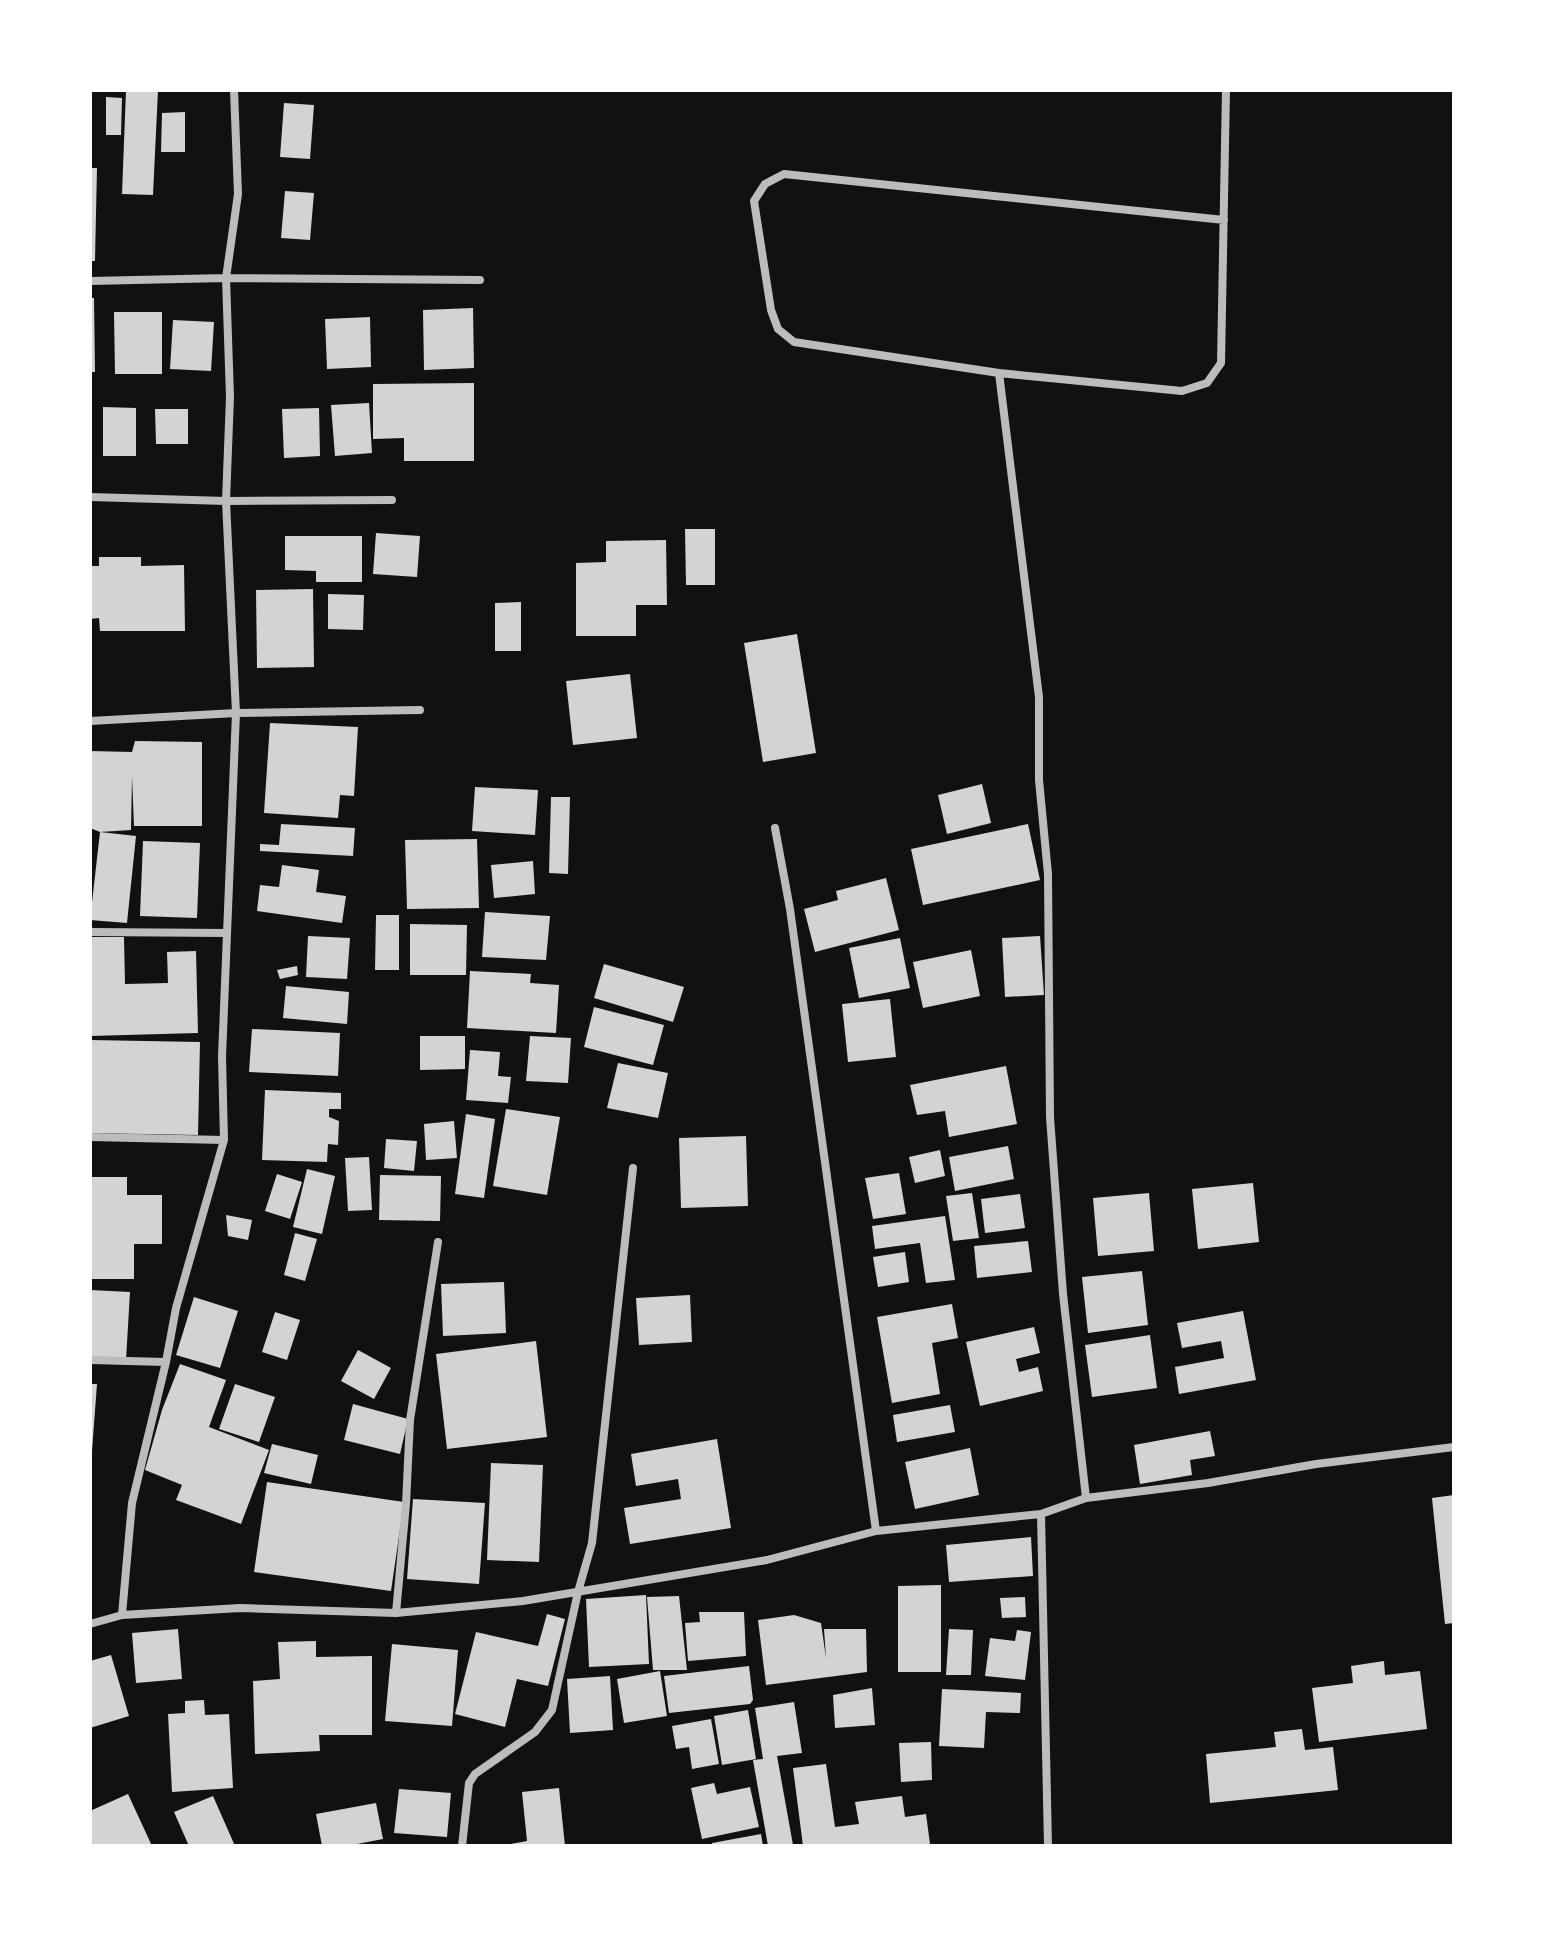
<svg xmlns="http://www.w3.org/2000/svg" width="1544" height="1936" font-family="Manrope,sans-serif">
	<rect width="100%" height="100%" fill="#111"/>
	<!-- building -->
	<path fill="#d3d3d3" d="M126,90H158L153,195L122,194Z
		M106,97L122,98L121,135H106Z
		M284,103L314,105L310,159L280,157Z
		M185,112V152H161L162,113Z
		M90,168H97L95,261H90Z
		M285,191L314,193L310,240L281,238Z
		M90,298H94L95,372H90Z
		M473,308L474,368L424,370L423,310Z
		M114,312H162V374H115Z
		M370,317L371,367L327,369L325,319Z
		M173,320L214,322L211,371L170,369Z
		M474,383V461H404V438L373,439V384Z
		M369,403L372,453L335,456L331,405Z
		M103,407L136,408V456H103Z
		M319,408L320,456L284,458L282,409Z
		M155,409H188V444H156Z
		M685,529H715V585H686Z
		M376,533L420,536L417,577L373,574Z
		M285,536H362V582H316V571L285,570Z
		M666,540L667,605H636V636H576V563L606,562V541Z
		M99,557H141V566L184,565L185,631H100L99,618L90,619V566H99Z
		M313,589L314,667L257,668L256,590Z
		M328,594L364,595L363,630L328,629Z
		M521,602V651H495V603Z
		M797,634L816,753L763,762L744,643Z
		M630,674L637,738L573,745L566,681Z
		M270,723L358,727L354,796L340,795L338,818L264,813Z
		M135,741L202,742V826H134L132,776L131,830L100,832L90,828V751L132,752Z
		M982,784L991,823L947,834L938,795Z
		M475,787L538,790L535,835L472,831Z
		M551,797H570L568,874L549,873Z
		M281,824L355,828L353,856L260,851V844L279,845Z
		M1028,824L1040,880L923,905L911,849Z
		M100,832L136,836L127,923L90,920Z
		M477,839L479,908L407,909L405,840Z
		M143,841L200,843L197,918L140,916Z
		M533,861L535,894L494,898L491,865Z
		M282,865L319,870L316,892L346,896L342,923L257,911L260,885L279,887Z
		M886,878L899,930L815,952L804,909L838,900L836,891Z
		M485,912L550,916L546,960L482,957Z
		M376,915H399V970H375Z
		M410,924L467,925L466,975H410Z
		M308,936L350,938L347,979L306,977Z
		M1040,936L1044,995L1005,997L1002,938Z
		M90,937H124L125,984L168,983L167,952L196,951L198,1033L90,1036Z
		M900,938L910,988L859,998L849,948Z
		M971,950L980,996L923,1008L913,962Z
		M604,964L684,987L673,1022L594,998Z
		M297,966L298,975L280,979L277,970Z
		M470,971L531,974L530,983L559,985L556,1033L467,1028Z
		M286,986L349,992L347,1024L283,1018Z
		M890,999L896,1057L848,1062L842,1004Z
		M594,1007L664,1025L653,1065L584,1047Z
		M252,1029L340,1033L338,1076L249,1072Z
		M420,1036H465V1069L420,1070Z
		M530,1036L571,1038L568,1083L526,1081Z
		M90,1040L200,1042L198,1135L90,1133Z
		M470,1050L500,1052L498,1076L511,1077L508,1103L466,1100Z
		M618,1063L668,1073L658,1118L607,1108Z
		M1006,1066L1017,1124L949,1137L945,1111L917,1115L910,1085Z
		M265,1090L341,1093V1109H329V1117L339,1121L338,1145L328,1144L327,1162L262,1160Z
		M506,1109L560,1117L547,1195L493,1186Z
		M466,1114L495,1119L484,1198L455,1194Z
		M454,1121L457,1158L426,1160L424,1124Z
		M746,1136L748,1206L681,1208L679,1138Z
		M386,1139L417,1141L414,1171L384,1168Z
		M1008,1146L1014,1179L955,1191L949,1157Z
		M940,1150L945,1176L915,1183L909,1157Z
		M369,1157L372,1210L348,1211L345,1158Z
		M307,1169L335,1176L322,1234L293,1227Z
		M899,1173L906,1214L873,1219L865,1178Z
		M277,1174L302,1182L290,1219L265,1211Z
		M380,1175L441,1176L440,1221L379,1220Z
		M90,1177H127V1195H162V1244H134V1279H90Z
		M1253,1183L1259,1242L1198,1249L1192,1189Z
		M972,1193L979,1238L953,1241L946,1196Z
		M1149,1193L1154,1251L1098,1256L1093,1198Z
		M1020,1194L1025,1228L985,1233L981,1199Z
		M226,1215L252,1220L248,1240L228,1236Z
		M945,1216L955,1280L926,1283L920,1243L875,1249L872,1226Z
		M295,1233L317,1239L305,1281L284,1275Z
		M1028,1241L1032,1272L977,1278L974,1246Z
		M905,1252L909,1282L878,1287L873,1257Z
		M1142,1271L1148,1325L1088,1333L1082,1277Z
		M504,1282L506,1333L443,1336L441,1284Z
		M90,1290L130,1292L126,1360L90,1358Z
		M690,1295L692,1342L639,1345L636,1298Z
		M194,1297L238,1311L220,1368L176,1355Z
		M952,1304L958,1338L932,1343L940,1394L892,1403L877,1317Z
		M1243,1311L1256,1380L1179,1394L1175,1367L1224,1358L1221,1341L1182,1348L1177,1323Z
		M275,1312L300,1320L287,1360L262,1352Z
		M1034,1327L1040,1353L1016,1359L1019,1372L1038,1367L1043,1391L980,1406L966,1342Z
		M1150,1335L1157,1388L1092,1397L1085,1345Z
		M536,1341L547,1437L447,1449L436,1354Z
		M358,1350L391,1368L374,1399L341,1381Z
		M180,1364L226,1380L209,1427L269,1450L241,1524L176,1500L182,1485L145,1470L162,1410Z
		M90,1384H97L92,1451H90Z
		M235,1384L275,1397L259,1442L219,1429Z
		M353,1404L408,1419L400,1454L344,1440Z
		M950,1405L955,1432L897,1442L893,1415Z
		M1210,1431L1215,1456L1190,1460L1192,1475L1140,1484L1134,1445Z
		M717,1439L731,1528L630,1544L624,1508L681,1499L678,1479L636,1486L631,1454Z
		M272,1444L318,1455L311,1484L264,1473Z
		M970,1448L979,1495L915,1509L905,1462Z
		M491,1463L543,1465L539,1562L487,1560Z
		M267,1482L404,1502L391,1591L254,1572Z
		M1454,1495V1623L1445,1624L1432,1498Z
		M413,1499L485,1503L479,1584L407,1579Z
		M1031,1537L1033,1576L949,1582L946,1545Z
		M941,1585V1672H898V1586Z
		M646,1595L649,1664L589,1667L586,1599Z
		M679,1596L687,1670H653L647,1597Z
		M1025,1597L1026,1617L1002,1618L1000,1598Z
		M699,1612H744L746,1656L688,1661L685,1623L700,1622Z
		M547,1614L565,1619L548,1686L517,1679L505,1727L455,1714L476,1632L538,1646Z
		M794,1615L821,1623L826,1658L824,1629H866L867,1672L766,1685L758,1620Z
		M178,1629L182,1679L136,1683L132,1633Z
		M949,1629L973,1630L971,1675H946Z
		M1017,1630L1031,1632L1025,1680L985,1676L990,1638L1015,1641Z
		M316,1641V1657L372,1656V1735H319L320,1751L255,1754L253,1681L280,1679L278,1642Z
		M392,1644L458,1650L452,1726L385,1721Z
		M111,1655L129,1716L90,1728V1661Z
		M1384,1661L1385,1675L1420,1671L1427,1729L1319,1742L1312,1688L1353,1683L1351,1666Z
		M749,1666L753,1700L750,1704L669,1713L664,1676Z
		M660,1671L667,1716L624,1723L617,1679Z
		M610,1676L613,1730L570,1733L567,1679Z
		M872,1688L875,1725L835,1728L833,1695Z
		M942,1689L1021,1693L1020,1713L986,1712L984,1748L939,1746Z
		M204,1700L205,1715L229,1714L233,1788L172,1792L168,1714L185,1713V1701Z
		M794,1702L802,1753L777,1756L793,1845L768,1846L753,1760L763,1759L755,1708Z
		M748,1710L756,1759L722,1765L714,1716Z
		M711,1719L719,1764L692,1769L689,1747L676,1749L672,1726Z
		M1302,1729L1305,1750L1333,1747L1338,1790L1210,1803L1206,1754L1276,1747L1274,1732Z
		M931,1742L932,1780L901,1782L899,1743Z
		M826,1764L835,1827L859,1824L855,1802L902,1796L905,1817L926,1814L930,1844L914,1846H803L793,1768Z
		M714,1783L717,1794L750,1787L759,1827L702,1839L691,1788Z
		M559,1788L565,1846H499L527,1841L522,1792Z
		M399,1789L451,1793L447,1837L394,1833Z
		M128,1794L152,1846H90V1811Z
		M213,1796L235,1846H189L174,1812Z
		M376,1803L383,1839L347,1846H322L316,1814Z
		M761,1834L763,1846H712V1843Z"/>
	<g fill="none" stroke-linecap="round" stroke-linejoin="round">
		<!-- minor -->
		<path stroke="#bcbcbc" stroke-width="8" d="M1224,220L784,174L765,184L754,201L771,310L778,329L794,342L999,373L1182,391L1207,383L1221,363L1226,90
			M90,281L226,278L480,280
			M999,373L1039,697V780L1048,874L1050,1117L1063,1294L1086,1498
			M90,497L226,501L392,500
			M90,721L236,713L420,710
			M775,828L790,909L876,1531
			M90,932L226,933
			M90,1137L224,1140
			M90,1360L166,1362
			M1041,1514L1048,1846
			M396,1613L406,1504L410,1420L438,1242
			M122,1615L132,1503L166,1362L176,1308L224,1140L222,1057L236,713L226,501L230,397L226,278L238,194L234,90
			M90,1624L122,1615L240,1608L396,1613L523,1601L767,1560L876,1531L1041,1514L1086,1498L1208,1483L1316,1464L1454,1447
			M462,1846L469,1783L475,1774L535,1732L552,1710L578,1592L592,1543L633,1168"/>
	</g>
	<!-- border -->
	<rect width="1544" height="1936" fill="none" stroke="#ffffff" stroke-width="184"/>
</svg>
